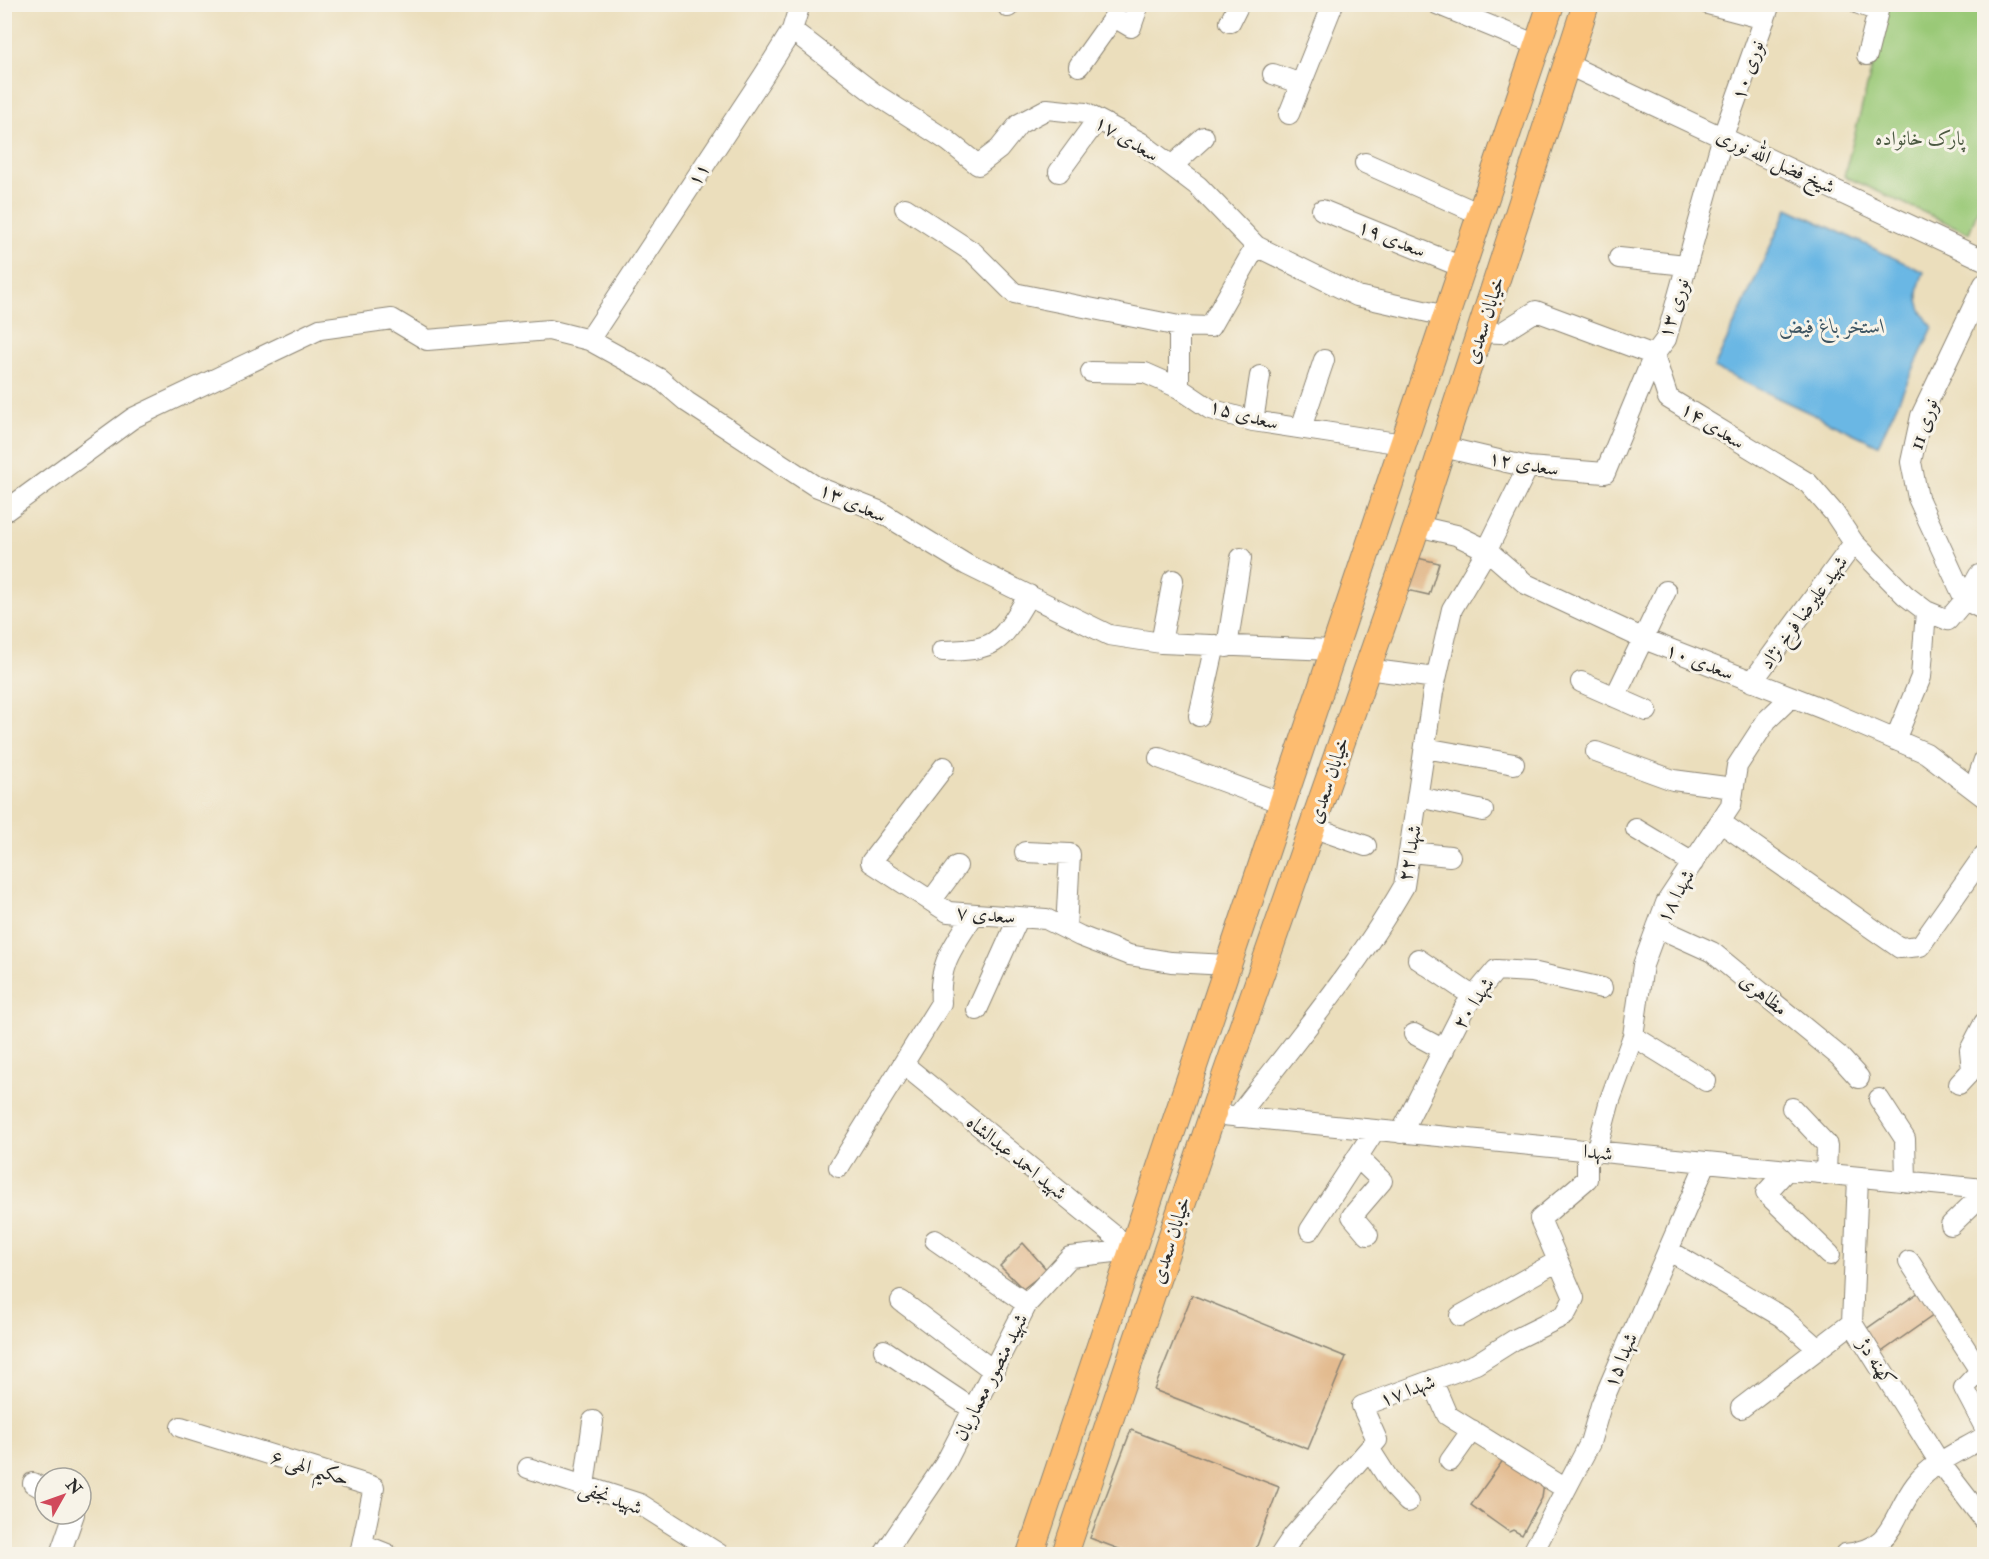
<svg xmlns="http://www.w3.org/2000/svg" width="1989" height="1559" font-family="'IM FELL Double Pica',Amiri,serif">
	<rect width="100%" height="100%" fill="#f7f3e8"/>
	<filter id="ink" filterUnits="userSpaceOnUse"><feTurbulence type="fractalNoise" baseFrequency=".0167" numOctaves="2"/><feDisplacementMap in="SourceGraphic" scale="12" xChannelSelector="R" yChannelSelector="G"/><feConvolveMatrix kernelMatrix="1 2 1 2 8 2 1 2 1" color-interpolation-filters="sRGB"/></filter>
	<filter id="wash" filterUnits="userSpaceOnUse"><feTurbulence type="fractalNoise" baseFrequency=".008" numOctaves="4" result="noise"/><feDisplacementMap in="SourceGraphic" scale="24" xChannelSelector="R" yChannelSelector="G"/><feGaussianBlur stdDeviation="1.35" result="paint"/><feColorMatrix in="noise" values="0 0 0 0 0 0 0 0 0 0 0 0 0 0 0 0 0 1.4 0 .05"/><feComposite in="paint" operator="in"/></filter>
	<g filter="url(#wash)">
		<rect width="100%" height="100%" fill="#ebdebc"/>
		<!-- green -->
		<path fill="#9ac977" stroke="#627a51" stroke-width="1.5" d="M1888,5H1984V193L1969,233L1844,176Z"/>
		<!-- water -->
		<path fill="#6ab7e4" stroke="#4a7188" stroke-width="1.5" d="M1788,208L1924,272C1914,294 1916,309 1933,327L1878,445L1714,368Z"/>
		<g id="blocks">
			<!-- building -->
			<path fill="#e3bb90" d="M1409,556L1439,563L1429,595L1398,588Z
				M1023,1243L1047,1270L1023,1289L1000,1266Z
				M1919,1292L1934,1315L1880,1353L1862,1332Z
				M1192,1295L1346,1357L1308,1449L1154,1390Z
				M1131,1430L1279,1487L1254,1554H1132L1090,1538Z
				M1506,1456L1544,1481L1542,1498L1522,1535L1513,1530L1509,1532L1471,1505Z"/>
		</g>
	</g>
	<g filter="url(#ink)">
		<use href="#blocks" fill-opacity="0" stroke="#8b8474" stroke-width="1.5"/>
		<g fill="none" stroke-linecap="round" stroke-linejoin="round">
			<defs>
				<path id="minor" d="M1437,4L1537,45
					M1708,4L1765,19
					M1859,4L1878,11L1867,55
					M1008,7L1009,4
					M1230,22L1239,4
					M792,30L875,94L948,141L978,165L999,149L1019,124L1047,109L1085,113L1140,142L1198,186L1256,246L1357,296L1446,316
					M1566,64L1984,260
					M1079,66L1114,17L1131,27L1139,4
					M1273,74L1301,84
					M1289,114L1333,4
					M1365,163L1480,214
					M1172,166L1204,137
					M1059,172L1097,120
					M905,208L974,253L1014,293L1179,326L1210,327L1256,246
					M1322,210L1462,267
					M1619,258L1686,265
					M1984,284L1921,416L1911,462L1918,498L1965,600L1984,610
					M1480,332L1501,333L1536,311L1654,355L1668,398L1808,483L1834,513L1854,543L1905,595L1926,611L1948,620L1965,600L1979,575L1984,577
					M589,340L764,75L792,30L800,4
					M1091,372L1145,373L1179,388L1210,409L1253,421L1403,444
					M1179,388V326
					M1253,421L1260,376
					M1301,428L1324,360
					M1443,447L1528,467L1605,473L1654,355L1666,339L1723,136L1770,4
					M4,512L133,418L320,329L392,319L427,340L549,330L589,340L660,379L687,402L815,486L879,511L967,565L1109,635L1161,643L1333,650
					M1417,526L1456,535L1487,550L1526,584L1644,639L1826,710L1926,753L1984,797
					M1161,643L1173,580
					M1227,647L1241,558
					M942,651C999,650 1000,643 1029,595
					M1366,669L1436,678
					M1581,682L1647,711
					M1752,682L1854,543
					M1615,697L1666,591
					M1199,716L1215,645
					M1895,740L1921,677L1926,611
					M1425,748L1514,764
					M1596,752L1673,780L1733,788
					M1159,758L1282,803
					M944,767L871,862L948,912L1046,919L1080,936L1129,955L1171,962L1227,965
					M1974,789L1984,760
					M1419,797L1483,811
					M1720,822L1900,948L1920,946L1984,855
					M1312,827L1366,846
					M1636,829L1693,863
					M1025,852L1070,854L1066,929
					M1410,852L1450,856
					M931,901L957,866
					M1657,927L1712,952L1839,1056L1859,1078
					M1418,959L1474,997
					M977,1010L1019,917
					M1414,1034L1444,1050
					M1633,1036L1706,1081
					M903,1064L1132,1250
					M1959,1084L1972,1070L1970,1050L1984,1023
					M1879,1099L1905,1139L1906,1182
					M1792,1108L1827,1145L1826,1175
					M1212,1114L1984,1189
					M1237,1117C1295,1042 1357,968 1404,886L1433,692L1452,609L1487,550L1528,467
					M1401,1133L1465,1007L1496,970L1532,972L1602,988
					M1596,1152L1610,1100L1633,1036L1643,965L1666,903L1731,805L1737,766L1767,720L1791,697
					M1357,1157L1382,1181L1352,1216L1368,1235
					M839,1167L941,1003C938,964 953,947 973,916
					M1786,1171L1766,1193L1830,1255
					M1858,1178L1852,1323L1940,1463L1984,1520
					M1951,1225L1984,1193
					M1310,1230L1375,1130
					M935,1240L1027,1304
					M1668,1250L1782,1317L1817,1348
					M1909,1261L1980,1371L1964,1388L1984,1426
					M901,1301L994,1371
					M1460,1316L1558,1261
					M884,1350L974,1410
					M1432,1380L1447,1415L1566,1489
					M1741,1408L1852,1323
					M181,1427L374,1487L360,1554
					M1370,1450L1393,1486L1408,1502
					M1450,1461L1472,1430
					M528,1468L640,1504L719,1554
					M33,1483L45,1490
					M584,1486L593,1421
					M362,1544L387,1554
					M60,1554L74,1514
					M884,1554L945,1464L1027,1304L1070,1257L1132,1250
					M1281,1554L1293,1536L1377,1440L1362,1406L1476,1364L1514,1340L1565,1315L1574,1298L1540,1219L1587,1179V1151
					M1532,1554L1590,1443L1601,1405L1706,1163
					M1845,1554C1895,1549 1891,1517 1916,1484C1931,1463 1963,1450 1984,1437"/>
				<path id="major" d="M1030,1554L1551,4
					M1065,1554L1225,1077L1417,526L1586,4"/>
			</defs>
			<!-- minor casing -->
			<use href="#minor" stroke="#8b8474" stroke-width="22"/>
			<!-- major casing -->
			<use href="#major" stroke="#8b8474" stroke-width="28"/>
			<!-- minor -->
			<use href="#minor" stroke="#fff" stroke-width="20"/>
			<!-- major -->
			<use href="#major" stroke="#fdbc70" stroke-width="26"/>
		</g>
	</g>
	<g text-anchor="middle" stroke-width="6" stroke-linejoin="round" paint-order="stroke">
		<!-- street labels -->
		<g font-size="20" fill="#2b2b2b" stroke="#f7f3e8">
			<text transform="translate(1747 70) rotate(-71)" y="7">نوری ۱۰</text>
			<text transform="translate(1127 138) rotate(31)" y="7">سعدی ۱۷</text>
			<text transform="translate(1776 161) rotate(25)" y="7">شیخ فضل الله نوری</text>
			<text transform="translate(698 174) rotate(-57)" y="7">۱۱</text>
			<text transform="translate(1392 238) rotate(22)" y="7">سعدی ۱۹</text>
			<text transform="translate(1673 308) rotate(-72)" y="7">نوری ۱۳</text>
			<text transform="translate(1484 320) rotate(-72)" y="7">خیابان سعدی</text>
			<text transform="translate(1244 414) rotate(15)" y="7">سعدی ۱۵</text>
			<text transform="translate(1923 424) rotate(-72)" y="7">نوری 11</text>
			<text transform="translate(1713 425) rotate(32)" y="7">سعدی ۱۴</text>
			<text transform="translate(1524 463) rotate(10)" y="7">سعدی ۱۲</text>
			<text transform="translate(853 502) rotate(24)" y="7">سعدی ۱۳</text>
			<text transform="translate(1803 612) rotate(-54)" y="7">شهید علیرضا فرخ نژاد</text>
			<text transform="translate(1700 661) rotate(21)" y="7">سعدی ۱۰</text>
			<text transform="translate(1328 780) rotate(-71)" y="7">خیابان سعدی</text>
			<text transform="translate(1409 853) rotate(-79)" y="7">شهدا ۲۲</text>
			<text transform="translate(1675 896) rotate(-61)" y="7">شهدا ۱۸</text>
			<text transform="translate(986 914) rotate(5)" y="7">سعدی ۷</text>
			<text transform="translate(1764 994) rotate(39)" y="7">مظاهری</text>
			<text transform="translate(1473 1003) rotate(-56)" y="7">شهدا ۲۰</text>
			<text transform="translate(1598 1152) rotate(6)" y="7">شهدا</text>
			<text transform="translate(1017 1157) rotate(39)" y="7">شهید احمد عبدالشاه</text>
			<text transform="translate(1170 1240) rotate(-72)" y="7">خیابان سعدی</text>
			<text transform="translate(1620 1360) rotate(-67)" y="7">شهدا ۱۵</text>
			<text transform="translate(1877 1362) rotate(58)" y="7">کهنه دژ</text>
			<text transform="translate(990 1377) rotate(-63)" y="7">شهید منصور معماریان</text>
			<text transform="translate(1407 1390) rotate(-20)" y="7">شهدا ۱۷</text>
			<text transform="translate(310 1467) rotate(17)" y="7">حکیم الهی ۶</text>
			<text transform="translate(611 1497) rotate(20)" y="7">شهید نجفی</text>
		</g>
		<!-- park labels -->
		<g font-size="20" fill="#4c5a42" stroke="#f7f3e8">
			<text x="1920" y="145">پارک خانواده</text>
		</g>
		<!-- water labels -->
		<g font-size="21" font-style="italic" fill="#3e5562" stroke="#f7f3e8">
			<text x="1832" y="333">استخر باغ فیض</text>
		</g>
	</g>
	<!-- margin -->
	<rect width="1989" height="1559" fill="none" stroke="#f7f3e8" stroke-width="24"/>
	<!-- north arrow -->
	<g transform="translate(63 1496) rotate(50)"><circle r="28" fill="#f7f3e8" stroke="#a5a39c" stroke-width="1.5"/>
	<path d="M0-4.5L10 22L0 15L-10 22Z" fill="#d1495b"/>
	<text y="-9" font-size="16" font-weight="bold" text-anchor="middle" fill="#2b2b2b">N</text>
	</g>
</svg>
